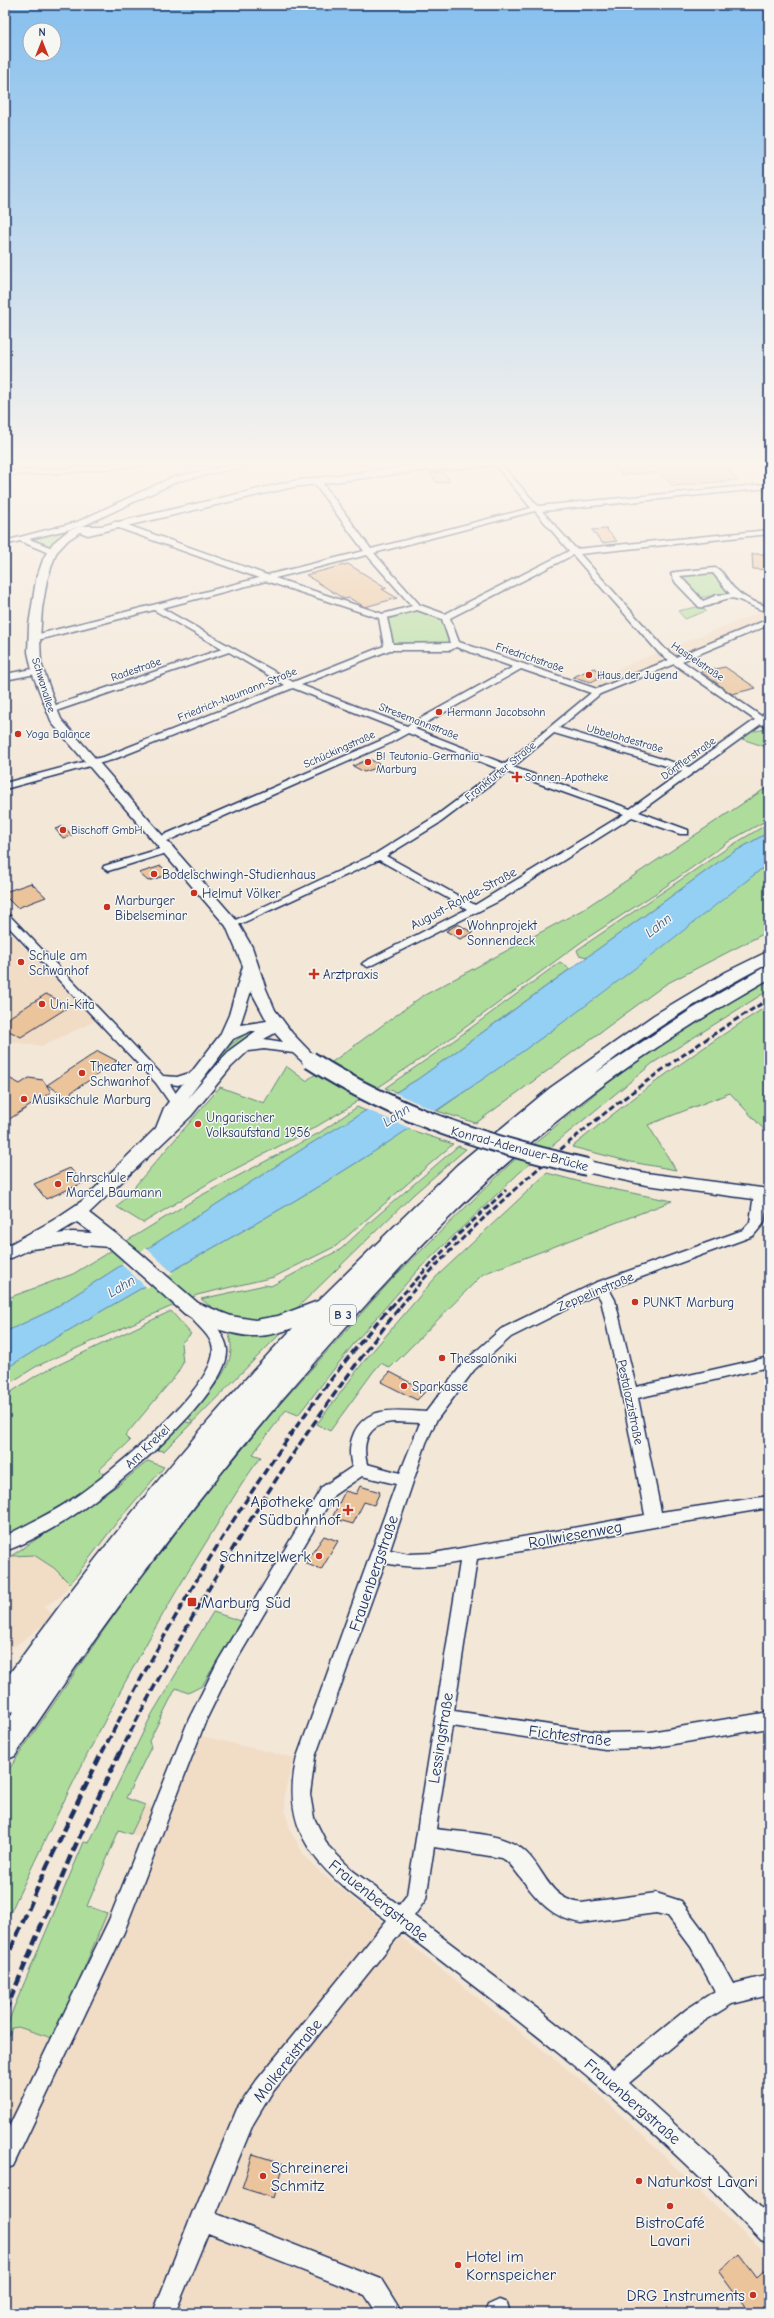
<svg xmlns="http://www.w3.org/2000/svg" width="774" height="2318" font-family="'Comic Neue',sans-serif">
	<rect width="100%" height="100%" fill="#f3e7d8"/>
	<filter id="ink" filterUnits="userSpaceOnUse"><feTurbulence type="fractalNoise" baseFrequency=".025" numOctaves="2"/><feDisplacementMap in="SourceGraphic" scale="8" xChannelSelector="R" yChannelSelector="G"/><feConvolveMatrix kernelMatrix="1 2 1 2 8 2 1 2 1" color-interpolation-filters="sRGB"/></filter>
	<g filter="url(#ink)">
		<!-- built -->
		<path fill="#f1dcc6" d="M544,461H591L597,473L552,474Z
			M768,609L769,619L593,691L580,686L639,660Z
			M8,930L54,979L97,1020L42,1046L5,1041V932Z
			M34,1555L54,1568L70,1584L61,1596L43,1607L55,1616L5,1653V1558L11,1556Z
			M185,1732L294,1758L284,1794L286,1815L291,1832L304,1855L321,1873L602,2097L769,2257V2313H5V2044L12,2028L18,2027L55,2039L107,1913L112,1914L144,1837L131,1834L145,1805L154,1808L179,1756L175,1754Z"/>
		<!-- green -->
		<path fill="#aedc9b" stroke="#64867c" d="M62,532L65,534L48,547L31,540Z
			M718,572L725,589L731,593C719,593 709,598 697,597L679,578L682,574Z
			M701,606L706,611L685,619L678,611Z
			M417,608L444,617L453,644L392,647L385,617Z
			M751,729L756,731L765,729L769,732V748L739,738Z
			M769,786V819L731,840L659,891L584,940L440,1046L346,1109L314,1128L214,1180L143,1223L117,1207L220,1087L264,1103L286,1066L306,1081L421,997L582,910Z
			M769,823V832L727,856L587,957L579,955L577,950L729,847Z
			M769,863V931L666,984L476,1123L437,1111L554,1029Z
			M560,962L570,969L418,1079L396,1092L385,1088L445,1047Z
			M769,979V990L653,1063L519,1173L418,1270L356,1341L298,1415L286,1410L253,1454L261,1457C240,1484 224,1514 205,1544C129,1666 66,1794 5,1924V1775L125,1599L218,1478L279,1405L394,1277L511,1163L620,1073L691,1024Z
			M769,1005V1135L730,1093L648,1125L676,1170L631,1162L572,1147C635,1095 700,1048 769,1005Z
			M247,1033L250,1035L226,1054L193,1093L192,1091L223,1050Z
			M357,1107L366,1111L312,1143L50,1311L5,1332V1299L73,1274L200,1196L319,1133Z
			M408,1129L453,1144L336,1246L274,1277L197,1295L37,1366L5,1386V1369C137,1286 279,1217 408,1129Z
			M458,1146L466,1149L414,1194L294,1311C259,1327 231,1324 201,1299L265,1285L271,1286L341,1249L370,1222Z
			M547,1173L592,1185L672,1201L483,1274L390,1368L381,1363L373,1372L330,1431L317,1424L365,1360L436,1277Z
			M171,1311L191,1334L181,1343L183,1363L176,1375L125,1436L130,1441L99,1470L105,1474C74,1499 40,1519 5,1538V1396L37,1375Z
			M226,1329L283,1331L164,1451L156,1450L184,1421L190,1423L192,1420L187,1418C206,1394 245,1363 226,1329Z
			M148,1461L164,1467L117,1522L70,1584L54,1568L34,1555L11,1556L120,1484Z
			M213,1612L241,1621L202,1686L188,1693L176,1688L149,1741L151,1747L126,1798L145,1805L131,1834L119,1830L87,1906L107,1913L55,2039L18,2027L12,2028L5,2044V2032L14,2007L84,1842L89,1843L152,1714Z"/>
		<!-- water -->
		<path fill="#93d0f4" stroke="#6390b8" d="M769,832V863C698,919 627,976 554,1029C496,1071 438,1110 378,1149C257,1228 127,1292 5,1369V1332L50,1311L312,1143L418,1079L727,856Z"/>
		<!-- pier -->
		<path fill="#f3e7d8" d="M393,1092L438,1112L412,1129L365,1109Z
			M146,1248L173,1273L147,1288L121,1264Z"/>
		<!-- building -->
		<path fill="#ebc49b" stroke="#1b2f5e" d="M610,461H721L737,480L673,486L659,472L622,475Z
			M443,472L450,481L437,483L430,473Z
			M606,529L617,541L602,543L592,530Z
			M752,554H769V570L753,569Z
			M348,564L387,588L382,589L397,598L365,607L349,598L344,599L306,575Z
			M725,667L756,688L732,694L701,672Z
			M594,668L608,675L591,682L573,677Z
			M369,759L383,766L364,772L353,766Z
			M64,826L72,836L63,838L55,829Z
			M161,866L170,874L148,881L139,873Z
			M31,883L46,897L17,908L5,896V892Z
			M458,924L473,933L460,939L446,931Z
			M46,994L70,1006L21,1037L5,1029V1020Z
			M98,1051L117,1061L66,1096L47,1085Z
			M5,1076L20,1084L29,1078L43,1080L51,1092L5,1122Z
			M70,1168L83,1183L46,1199L34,1184Z
			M390,1372L426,1391L417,1400L381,1382Z
			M360,1486L380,1492L374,1505L364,1502L353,1524L332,1518L345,1491L356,1494Z
			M324,1536L338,1541L321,1570L305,1563Z
			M253,2154L284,2164L274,2198L242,2188Z
			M739,2254L757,2278L769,2267V2313H749L719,2272Z"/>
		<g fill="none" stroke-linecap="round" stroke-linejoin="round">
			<defs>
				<path id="minor" d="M226,461L227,463L224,465L136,466L62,473L5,475V471L62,469L136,462Z
					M254,461H269L178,481L83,526L29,539L55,549V553H49L20,541L5,545V541L77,522L173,477Z
					M492,461H498L538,506L769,484V488L542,511L576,549L769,530V534L580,554L665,649L676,657L769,619V625L682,661L761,716L769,711V718L767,720L769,722V729L761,724L639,812L688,830V834H680L632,817L499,901L368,967L362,964L364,962L467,909L379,860L236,926L232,927L227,924L375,854L433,818L499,769L408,733L388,744L165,842H157V838L382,740L400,730L293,688L112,760L5,789V783L106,756L285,685L229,652L53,712H47V708L222,649L154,610L34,641L31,640V636L259,578L113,526V522H119L267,575L364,551L313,482V478H319L371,549L531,508ZM535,511L569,551L445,614L420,605L374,553ZM367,555L412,606L383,614L275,578ZM573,555L659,653L669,660L597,689L459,642L450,618ZM266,581L379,618L384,646L293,682L162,608ZM417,610L442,619L450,643L393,644L387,618ZM456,647L513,667L407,726L301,685L390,650H451ZM674,664L755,720L689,767L559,728L600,694ZM521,669L591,693L505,764L415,729ZM554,733L683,771L630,809L513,767ZM507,772L624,814L475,905L386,856L441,822Z
					M757,461H764L769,466V472Z
					M715,568C724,570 728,584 736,590C745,599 757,603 769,607V612C757,610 747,602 736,599C723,595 711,609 699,607L676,583L671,574L675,572ZM713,573L730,594L717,595L703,601L680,576Z
					M38,668L42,671L41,673L5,680V674Z
					M169,846L173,847V851L108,871L103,868L104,866Z
					M5,914L9,915L163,1076L177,1077L199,1070L203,1071L205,1074L203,1077L178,1085L170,1084L182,1103L180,1106H172L156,1083L5,923Z
					M761,1190L768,1194L764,1223L753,1236L609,1289L615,1300L636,1387L769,1357V1367L638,1398L661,1512L769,1496V1508L654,1527L477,1559L454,1711L605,1733L650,1732L769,1712V1728L650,1748L605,1749L452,1726L436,1829C463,1833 500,1832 522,1849C545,1867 546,1898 581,1903L656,1893L681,1901L705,1933L733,1984L769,1975V1995L732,2004L701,2023L629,2083L714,2160L769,2216V2243L761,2240C650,2121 531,2029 402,1931L271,2094L253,2124L216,2214L381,2279L402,2313H377L365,2295L208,2233L175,2313H153L193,2211L195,2210L237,2109L257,2080L387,1920C327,1877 277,1838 297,1757L396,1484L362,1476L334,1495L229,1673L206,1720L124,1932L13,2166L5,2169V2135L109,1920L189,1719L217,1663L322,1487L352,1467C349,1455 349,1444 354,1433C368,1404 399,1411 426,1412L464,1362L501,1329L595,1283L743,1230L750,1222L754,1194ZM597,1294L601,1300L622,1394L645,1515L434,1553L409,1554L390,1550L426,1443L436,1421L474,1370L511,1337ZM395,1422L420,1423L400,1473L367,1464C361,1441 369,1423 395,1422ZM460,1562L407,1895L399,1905L353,1871L328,1846L314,1818L310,1794L315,1757L385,1563C413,1569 432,1567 460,1562ZM434,1847L502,1858C511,1863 515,1871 521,1878C538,1901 552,1918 581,1923L656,1913L668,1916L691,1947L715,1991L687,2009L613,2069L543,2013L414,1916L426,1899Z
					M195,1308C205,1311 213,1322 219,1330C223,1337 228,1345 227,1353C225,1394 129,1476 95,1500C70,1519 34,1541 5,1551V1536C28,1524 52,1513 74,1498C107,1476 209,1393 213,1353C214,1335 195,1326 188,1313L190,1309Z
					M499,2300L507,2303L510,2313H485L488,2305Z"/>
				<path id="major" d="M474,461H516L512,464L412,472L293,487L88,535L80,532L68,540L56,553L47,580L42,609L40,639L41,663L57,709L61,719L237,921L252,947L266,989L275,1010L292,1033L318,1060L316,1063H304L293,1053L264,1049L248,1051L231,1067L191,1116L89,1213L138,1251L199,1304L201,1309L199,1314L192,1316L185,1314L109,1247L72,1244L31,1249L5,1261V1247L52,1221L82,1201L156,1128L164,1108L220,1035L229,1015L243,966L226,926L52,723L33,675L28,652L29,625L36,580L44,557L53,543L69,530L82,526H101L293,481L412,466ZM251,991L267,1021L240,1025ZM251,1031H256L230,1050L188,1098L233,1039ZM275,1033L283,1042L264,1039ZM77,1222L92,1233L72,1232L57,1234Z
					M587,1161L646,1173L769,1189V1201L646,1185L581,1171L578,1167L581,1163Z"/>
				<path id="highway" d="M769,951V963C708,995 649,1031 595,1073L692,1009L763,968L769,967V979C700,1018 634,1060 572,1109C488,1174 414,1251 343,1330C222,1464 114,1606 15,1756L5,1760V1724L14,1711L5,1714V1680C94,1557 188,1438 293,1328C281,1332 269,1336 256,1336C239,1337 190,1324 181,1309L184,1303L192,1301L231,1316L255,1320L278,1316L318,1301L457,1165L550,1088L654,1015L726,972Z"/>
			</defs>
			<!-- minor casing -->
			<use href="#minor" stroke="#1b2f5e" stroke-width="3"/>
			<!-- major casing -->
			<use href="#major" stroke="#1b2f5e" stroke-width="3"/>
			<!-- highway casing -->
			<use href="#highway" stroke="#1b2f5e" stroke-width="3"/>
			<!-- minor -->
			<use href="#minor" fill="#f6f6f2" fill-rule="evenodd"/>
			<!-- major -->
			<use href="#major" fill="#f6f6f2" fill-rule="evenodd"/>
			<!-- highway -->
			<use href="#highway" fill="#f6f6f2" fill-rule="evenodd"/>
			<!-- rail-far2 -->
			<path stroke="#1b2f5e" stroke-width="3" stroke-dasharray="6 3" stroke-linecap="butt" d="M391,1307L460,1233L506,1190
				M400,1307C434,1264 474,1227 514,1190C594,1118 677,1055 769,999"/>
			<!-- rail-far1 -->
			<path stroke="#1b2f5e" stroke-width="3.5" stroke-dasharray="8 3.5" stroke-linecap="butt" d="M102,1753C182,1596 275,1440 391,1306
				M120,1753C199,1596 291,1444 401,1306"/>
			<!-- rail -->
			<path stroke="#1b2f5e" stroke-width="4.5" stroke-dasharray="10 4.5" stroke-linecap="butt" d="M5,1963L47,1866L102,1752
				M5,2012L71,1855L120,1752"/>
			<defs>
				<path id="major-bridge" d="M310,1060C397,1116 486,1144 587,1167"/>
			</defs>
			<!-- major-bridge casing -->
			<use href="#major-bridge" stroke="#1b2f5e" stroke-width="20" stroke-linecap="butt"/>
			<!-- major-bridge -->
			<use href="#major-bridge" stroke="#f6f6f2" stroke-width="16"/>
		</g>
	</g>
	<!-- sky -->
	<linearGradient id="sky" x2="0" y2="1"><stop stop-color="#86bfed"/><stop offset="0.59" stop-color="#faf4ed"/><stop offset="1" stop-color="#faf4ed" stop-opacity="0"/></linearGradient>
	<rect width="774" height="786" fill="url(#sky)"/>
	<!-- markers -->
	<g fill="#c8321e" stroke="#f6f6f2" stroke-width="1.5">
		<circle cx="589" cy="675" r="4"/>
		<circle cx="439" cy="712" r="4"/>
		<circle cx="18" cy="734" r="4"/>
		<circle cx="368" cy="762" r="4"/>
		<path d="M515 771h4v4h4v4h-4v4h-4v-4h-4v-4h4z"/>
		<circle cx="63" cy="830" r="4"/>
		<circle cx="154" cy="874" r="4"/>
		<circle cx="194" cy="893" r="4"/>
		<circle cx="107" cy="907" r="4"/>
		<circle cx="459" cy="932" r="4"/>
		<circle cx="21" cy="962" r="4"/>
		<path d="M312 968h4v4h4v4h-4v4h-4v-4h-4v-4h4z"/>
		<circle cx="42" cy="1004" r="4"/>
		<circle cx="82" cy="1073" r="4"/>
		<circle cx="24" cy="1099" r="4"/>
		<circle cx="198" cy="1124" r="4"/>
		<circle cx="58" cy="1184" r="4"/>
		<circle cx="635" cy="1302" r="4"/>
		<circle cx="442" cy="1358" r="4"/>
		<circle cx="404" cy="1386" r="4"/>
		<path d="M346 1504h4v4h4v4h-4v4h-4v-4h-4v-4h4z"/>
		<circle cx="319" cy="1556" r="4"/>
		<rect x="187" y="1597" width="10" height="10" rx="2"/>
		<circle cx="263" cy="2176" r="4"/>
		<circle cx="639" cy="2181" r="4"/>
		<circle cx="670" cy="2206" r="4"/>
		<circle cx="458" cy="2265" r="4"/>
		<circle cx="753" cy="2295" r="4"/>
	</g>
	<g text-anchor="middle" stroke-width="3" stroke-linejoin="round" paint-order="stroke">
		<!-- far-street labels -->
		<g font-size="11" fill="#1b2f5e" stroke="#f6f6f2">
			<text transform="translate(530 657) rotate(19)" y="4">Friedrichstraße</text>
			<text transform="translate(698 661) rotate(34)" y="4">Haspelstraße</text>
			<text transform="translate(136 669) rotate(-19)" y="4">Radestraße</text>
			<text transform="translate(44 685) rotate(73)" y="4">Schwanallee</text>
			<text transform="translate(237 694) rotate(-22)" y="4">Friedrich-Naumann-Straße</text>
			<text transform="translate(419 721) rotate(21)" y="4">Stresemannstraße</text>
			<text transform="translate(625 738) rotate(16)" y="4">Ubbelohdestraße</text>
			<text transform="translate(339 749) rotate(-24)" y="4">Schückingstraße</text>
			<text transform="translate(688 758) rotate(-36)" y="4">Dörfflerstraße</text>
			<text transform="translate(500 771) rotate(-39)" y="4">Frankfurter Straße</text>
		</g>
		<!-- far-poi labels -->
		<g font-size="11" fill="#1b2f5e" stroke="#f6f6f2" text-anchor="start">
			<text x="597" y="679">Haus der Jugend</text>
			<text x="447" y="716">Hermann Jacobsohn</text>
			<text x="26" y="738">Yoga Balance</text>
			<text x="376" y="760">B! Teutonia-Germania<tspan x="376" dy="13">Marburg</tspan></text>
			<text x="525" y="781">Sonnen-Apotheke</text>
			<text x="71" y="834">Bischoff GmbH</text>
		</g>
		<!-- shield labels -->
		<rect fill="#f6f6f2" stroke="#5d6b8a" stroke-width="1" x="330" y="1305" width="26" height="20" rx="3"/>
		<g font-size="12" font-weight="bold" fill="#1b2f5e">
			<text x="343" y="1319">B 3</text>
		</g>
		<!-- poi labels -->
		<g font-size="13" fill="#1b2f5e" stroke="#f6f6f2" text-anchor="start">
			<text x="162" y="879">Bodelschwingh-Studienhaus</text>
			<text x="202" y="898">Helmut Völker</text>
			<text x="115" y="905">Marburger<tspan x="115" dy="15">Bibelseminar</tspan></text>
			<text x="467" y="930">Wohnprojekt<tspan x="467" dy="15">Sonnendeck</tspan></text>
			<text x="29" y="960">Schule am<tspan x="29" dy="15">Schwanhof</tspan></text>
			<text x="323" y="979">Arztpraxis</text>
			<text x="50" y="1009">Uni-Kita</text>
			<text x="90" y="1071">Theater am<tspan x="90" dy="15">Schwanhof</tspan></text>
			<text x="32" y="1104">Musikschule Marburg</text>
			<text x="206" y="1122">Ungarischer<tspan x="206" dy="15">Volksaufstand 1956</tspan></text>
			<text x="66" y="1182">Fahrschule<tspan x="66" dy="15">Marcel Baumann</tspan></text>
			<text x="643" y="1307">PUNKT Marburg</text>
			<text x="450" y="1363">Thessaloniki</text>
			<text x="412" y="1391">Sparkasse</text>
		</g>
		<!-- street labels -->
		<g font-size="13" fill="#1b2f5e" stroke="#f6f6f2">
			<text transform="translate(463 898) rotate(-28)" y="5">August-Rohde-Straße</text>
			<text transform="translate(520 1148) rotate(15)" y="5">Konrad-Adenauer-Brücke</text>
			<text transform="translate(595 1291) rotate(-23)" y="5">Zeppelinstraße</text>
			<text transform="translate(631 1402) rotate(78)" y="5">Pestalozzistraße</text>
			<text transform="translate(147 1446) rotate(-44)" y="5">Am Krekel</text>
		</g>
		<!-- water labels -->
		<g font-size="14" font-style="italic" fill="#395784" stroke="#f6f6f2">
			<text transform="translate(658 925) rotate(-38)" y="5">Lahn</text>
			<text transform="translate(396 1115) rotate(-34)" y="5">Lahn</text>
			<text transform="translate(121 1286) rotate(-31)" y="5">Lahn</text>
		</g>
		<!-- near-poi labels -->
		<g font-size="16" fill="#1b2f5e" stroke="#f6f6f2" text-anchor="start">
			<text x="340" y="1507" text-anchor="end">Apotheke am<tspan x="340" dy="18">Südbahnhof</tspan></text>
			<text x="311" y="1562" text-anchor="end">Schnitzelwerk</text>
			<text x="201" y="1608">Marburg Süd</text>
			<text x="271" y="2173">Schreinerei<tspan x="271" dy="18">Schmitz</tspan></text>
			<text x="647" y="2187">Naturkost Lavari</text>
			<text x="670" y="2228" text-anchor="middle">BistroCafé<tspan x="670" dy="18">Lavari</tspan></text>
			<text x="466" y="2262">Hotel im<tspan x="466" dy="18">Kornspeicher</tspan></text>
			<text x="745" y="2301" text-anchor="end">DRG Instruments</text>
		</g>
		<!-- near-street labels -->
		<g font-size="16" fill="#1b2f5e" stroke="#f6f6f2">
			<text transform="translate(575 1534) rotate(-10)" y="6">Rollwiesenweg</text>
			<text transform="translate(373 1573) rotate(-71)" y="6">Frauenbergstraße</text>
			<text transform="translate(570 1735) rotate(7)" y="6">Fichtestraße</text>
			<text transform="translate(440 1738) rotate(-81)" y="6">Lessingstraße</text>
			<text transform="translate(379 1900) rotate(38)" y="6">Frauenbergstraße</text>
			<text transform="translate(287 2060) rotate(-52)" y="6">Molkereistraße</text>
			<text transform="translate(633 2101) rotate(41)" y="6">Frauenbergstraße</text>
		</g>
	</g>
	<!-- margin -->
	<rect width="774" height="2318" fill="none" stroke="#f6f6f2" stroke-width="20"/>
	<rect x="10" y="10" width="754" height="2298" fill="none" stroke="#1b2f5e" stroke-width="1.5" filter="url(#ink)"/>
	<!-- north arrow -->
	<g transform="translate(42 42)"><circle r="19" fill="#f6f6f2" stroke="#9ea6b7"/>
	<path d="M0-3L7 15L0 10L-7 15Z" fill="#c8321e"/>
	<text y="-6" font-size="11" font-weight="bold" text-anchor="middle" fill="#1b2f5e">N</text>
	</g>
</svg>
